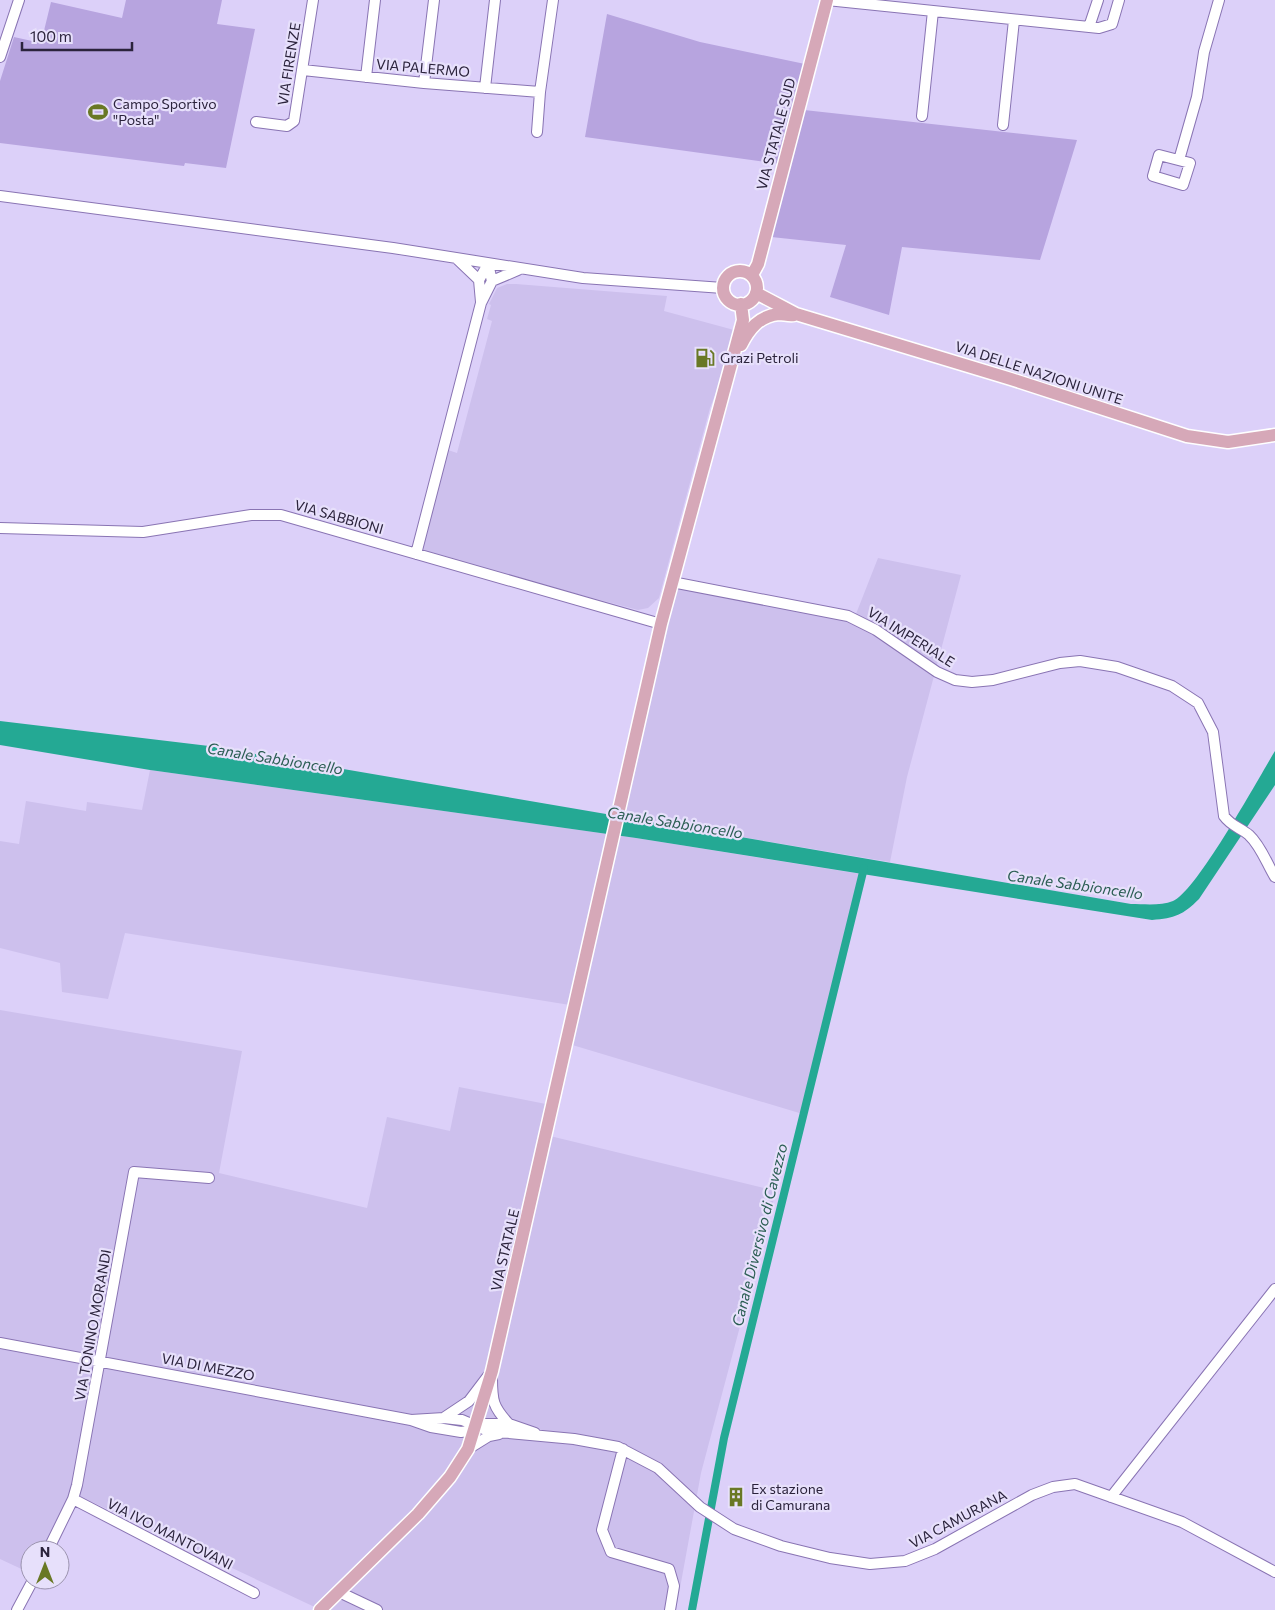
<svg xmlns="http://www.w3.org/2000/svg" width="1275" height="1610" font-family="Commissioner,sans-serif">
	<rect width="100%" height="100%" fill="#dcd0f9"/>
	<!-- built -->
	<path fill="#cdc0ed" d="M516,284L667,296L664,311L734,330L722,377L710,408L659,598L648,608L638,610L422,553L448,450L457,453L492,321L487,319L491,305L489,304L497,288L507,284Z
		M878,558L961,575L907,777L890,862L622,817L678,582L854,619Z
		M150,770L636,838L861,874L806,1115L569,1044L576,1006L125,933L108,999L62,992L60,963L0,948V841L19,844L26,801L86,811L87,802L142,810Z
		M0,1010L242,1051L219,1173L367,1208L387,1117L450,1131L459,1087L551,1105L546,1135L776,1191L701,1473L676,1610H321L71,1492L42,1550H30V1573L0,1559Z"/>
	<!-- green -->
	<path fill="#b7a4df" d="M126,0H222L217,24L255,29L226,168L185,163L184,166L0,143V81L14,37L41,43L51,2L122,18Z
		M607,14L700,42L805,64L795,109L1077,140L1040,260L902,247L889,315L830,297L846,245L762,236L780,164L585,137Z"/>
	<!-- water -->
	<path fill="#24a994" d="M0,721L209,746L1131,904C1144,904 1161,906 1173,901C1197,891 1258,779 1275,751V785L1199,899C1183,915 1175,918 1152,920L636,838L150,770L0,745Z"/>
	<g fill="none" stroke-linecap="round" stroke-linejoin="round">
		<!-- canal -->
		<path stroke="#24a994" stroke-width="8" d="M692,1610L724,1438L864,868"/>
		<defs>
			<path id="minor" d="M827,0L1099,28L1112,24L1119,0
				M1089,27L1098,0
				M0,57L19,0
				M303,70L424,83L540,92
				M366,77L375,0
				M424,83L434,0
				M485,88L495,0
				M922,116L933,11
				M256,122L287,126L294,121L313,0
				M1003,125L1014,20
				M537,132L540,92L553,0
				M1159,155L1190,163L1183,185L1153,176Z
				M1179,160L1197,97L1204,52L1219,0
				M0,196L393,248L583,278L723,288
				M457,259L479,280
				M492,281L518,270
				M481,302L479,280L488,264
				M0,528L143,532L251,515H281L661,624
				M416,554L481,303L492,281L488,264
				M672,582L848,616L876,630L937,672L955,680L972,682L993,680L1060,663L1080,661L1117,667L1172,686L1198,703L1213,732L1224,816C1231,826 1241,828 1249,835C1261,846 1267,864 1275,877
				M0,1343L411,1420L431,1427L461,1432L469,1431L475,1424
				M492,1378C492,1401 493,1407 509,1424
				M445,1417L469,1401L488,1376
				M411,1420L444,1418L462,1420L488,1431L574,1439L618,1447L658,1468L700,1507L734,1529L781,1546L830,1558L870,1564L905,1561L935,1549L1032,1495L1053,1487L1075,1484L1182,1522L1275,1572
				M476,1424H509L535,1433
				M468,1445V1449L489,1436L499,1434
				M623,1449L602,1530L611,1552L669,1569L674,1586L670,1610
				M1111,1497L1275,1289
				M73,1499L254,1593
				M48,1550L73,1499L77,1485L134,1172L209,1178
				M339,1592L377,1610
				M17,1610L33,1580"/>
			<path id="major" d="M723 288a17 17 0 1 1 34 0a17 17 0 1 1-34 0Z
				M752,275L758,264L827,0
				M756,293L796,314L1011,379L1187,436L1228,442L1275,435
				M741,345C749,329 759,316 779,314C784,314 789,316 794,315
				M320,1610L418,1514L450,1477L468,1449L492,1371L661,624L743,320L741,304"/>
		</defs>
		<!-- minor casing -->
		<use href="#minor" stroke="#8974b3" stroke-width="12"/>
		<!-- major casing -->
		<use href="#major" stroke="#fff" stroke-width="15"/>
		<!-- minor -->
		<use href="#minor" stroke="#fff" stroke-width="10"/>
		<!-- major -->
		<use href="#major" stroke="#d6a8b8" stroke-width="12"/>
	</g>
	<!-- icons -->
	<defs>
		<symbol id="stadium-bare" viewBox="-9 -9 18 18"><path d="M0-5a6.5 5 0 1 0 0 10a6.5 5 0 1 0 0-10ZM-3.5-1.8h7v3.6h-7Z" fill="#697825" stroke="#e7e0fb" stroke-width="2.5" paint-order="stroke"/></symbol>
		<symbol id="fuel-bare" viewBox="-9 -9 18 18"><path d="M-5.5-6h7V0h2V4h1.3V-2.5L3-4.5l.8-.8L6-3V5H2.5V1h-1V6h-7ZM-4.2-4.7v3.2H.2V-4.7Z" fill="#697825" stroke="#e7e0fb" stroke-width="2.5" paint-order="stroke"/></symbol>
		<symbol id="building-bare" viewBox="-9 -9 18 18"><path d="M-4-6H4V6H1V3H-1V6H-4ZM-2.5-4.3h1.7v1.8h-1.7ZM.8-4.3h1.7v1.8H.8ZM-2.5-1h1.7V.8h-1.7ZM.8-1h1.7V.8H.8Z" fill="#697825" stroke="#e7e0fb" stroke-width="2.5" paint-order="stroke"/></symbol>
	</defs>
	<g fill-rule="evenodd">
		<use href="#stadium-bare" x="84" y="98" width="28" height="28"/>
		<use href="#fuel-bare" x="691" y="344" width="28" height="28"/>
		<use href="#building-bare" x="722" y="1483" width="28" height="28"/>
	</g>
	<g text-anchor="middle" stroke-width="4.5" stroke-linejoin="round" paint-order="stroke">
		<!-- street labels -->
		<g font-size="14" fill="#2b233c" stroke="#e7e0fb">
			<text transform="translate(289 64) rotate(-81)" y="5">VIA FIRENZE</text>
			<text transform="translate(423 68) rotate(5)" y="5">VIA PALERMO</text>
			<text transform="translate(776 134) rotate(-75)" y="5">VIA STATALE SUD</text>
			<text transform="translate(1039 373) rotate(18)" y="5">VIA DELLE NAZIONI UNITE</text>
			<text transform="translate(339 517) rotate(16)" y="5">VIA SABBIONI</text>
			<text transform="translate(911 637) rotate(32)" y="5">VIA IMPERIALE</text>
			<text transform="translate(505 1250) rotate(-77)" y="5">VIA STATALE</text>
			<text transform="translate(93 1325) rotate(-80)" y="5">VIA TONINO MORANDI</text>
			<text transform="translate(208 1367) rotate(11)" y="5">VIA DI MEZZO</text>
			<text transform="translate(958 1519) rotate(-28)" y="5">VIA CAMURANA</text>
			<text transform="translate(170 1534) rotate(27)" y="5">VIA IVO MANTOVANI</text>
		</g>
		<!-- poi labels -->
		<g font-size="14" fill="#2b233c" stroke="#e7e0fb" text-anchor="start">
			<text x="113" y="109">Campo Sportivo<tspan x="113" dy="16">"Posta"</tspan></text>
			<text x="720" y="363">Grazi Petroli</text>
			<text x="751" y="1494">Ex stazione<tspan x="751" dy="16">di Camurana</tspan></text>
		</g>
		<!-- water labels -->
		<g font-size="15" font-style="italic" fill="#2b5d53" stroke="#e7e0fb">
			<text transform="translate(275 759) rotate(9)" y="5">Canale Sabbioncello</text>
			<text transform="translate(675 823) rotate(9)" y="5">Canale Sabbioncello</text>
			<text transform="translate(1075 885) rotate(8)" y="5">Canale Sabbioncello</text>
			<text transform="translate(760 1235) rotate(-76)" y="5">Canale Diversivo di Cavezzo</text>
		</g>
	</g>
	<!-- north arrow -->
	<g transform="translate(45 1565)"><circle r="24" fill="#e7e0fb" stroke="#9c94af"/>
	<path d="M0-4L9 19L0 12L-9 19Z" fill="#697825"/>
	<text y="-8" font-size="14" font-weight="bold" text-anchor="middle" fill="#2b233c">N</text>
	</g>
	<!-- scale -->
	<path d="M22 42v8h110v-8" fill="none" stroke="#2b233c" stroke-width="2.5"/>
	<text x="30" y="42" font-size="15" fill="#2b233c" stroke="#e7e0fb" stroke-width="4" paint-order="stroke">100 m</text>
</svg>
